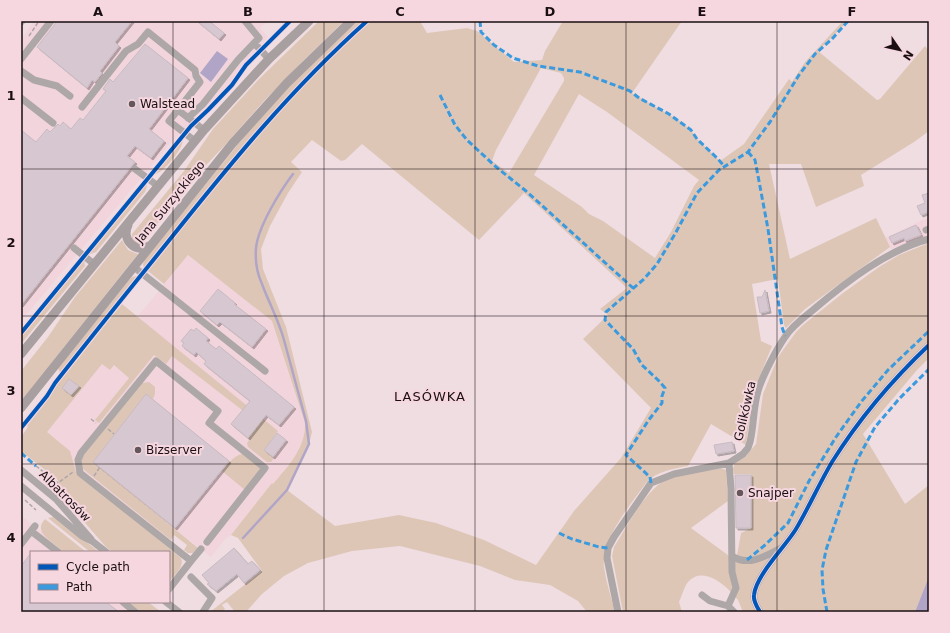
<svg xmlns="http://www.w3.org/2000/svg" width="950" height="633" font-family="'DejaVu Sans',sans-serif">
	<defs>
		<filter id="shadow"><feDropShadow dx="2" dy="2" stdDeviation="0" flood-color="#0004"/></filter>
	</defs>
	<rect width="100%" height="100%" fill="#efdde2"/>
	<!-- built -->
	<path fill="#f2d4dc" d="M34,21H268L260,28L268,37L243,64L230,82L206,108L196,116L169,145L21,321V39Z
		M929,217V236L891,249L885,238Z
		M188,255L272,321L305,423L306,433L297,454L273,484L272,483L231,535L225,539L211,557L175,529L160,546L59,465L44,432Z
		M24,518L68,552H31V602H131L144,612H21V521Z"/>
	<!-- green -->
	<path fill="#dec6b7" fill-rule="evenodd" d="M319,21H344L303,61L264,101L225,145L193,179L144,241L141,243H136L132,239V234L184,171L213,129L259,79Z
		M357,21H364C281,96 213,180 144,268L143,264L145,259L248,132L294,82Z
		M371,21H420L427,33L467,28L477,31L514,62L542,60L545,51L563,21H682L632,93L680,121L691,130L697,139L720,161L744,144L789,79L792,82L805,62L843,21H848L818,51L877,100L880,99L925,46L929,51V131L914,142L861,175L864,186L816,207L801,164H769L790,259L876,218L890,247L805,309L786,328L784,325L778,279L752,284L761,341L772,346L753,393L746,445L711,424L688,466C673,469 656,471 646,483C631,504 601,539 604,567C606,582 611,597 615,612H587L578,601L550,585L515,580L480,566L400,546L352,551L308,563L284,576L262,594L246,612H235L227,602L222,605L225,609L223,611L224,612H210L262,571L238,538L231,535L272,483L273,484C288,466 306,448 305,423L272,321L188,255L164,284L148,271C187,221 225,171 267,124C300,88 335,54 371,21ZM541,68L561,73L564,78V81L509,173L492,161L496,150ZM579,94L607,112L699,180L694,186L671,232L655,258L603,221L589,214L582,207L534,175ZM312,140L341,161L345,160L362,144L479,240L524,193L627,288L600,309L608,315L583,339L651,408L621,458L574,511L536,565L484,540L436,523L399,515L335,526L287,490L309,444L312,432L286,327L263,269L261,249L270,226L288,193L302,172L291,162Z
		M183,138C185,147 163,174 153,175Z
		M146,184L147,186L145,192L96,252L88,255Z
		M122,240L128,250L138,254L21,401V371L48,337L75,297Z
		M929,243V358L917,370L863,434L905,504L929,485V577L915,612H743C741,608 740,604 738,600C728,587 704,564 688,582C684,587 682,596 679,602L682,612H623L612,556L614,547C627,527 648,484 672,477C687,472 705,471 721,468L726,470L728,501L691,528L736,561L741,533L751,528V474H734L733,469L735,462L746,456L756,444L763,394L778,357L796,332L803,325L843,293L879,267L899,255Z
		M84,259L85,266L21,344V337Z
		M137,276L61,373L59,371L58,368L129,280L132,277Z
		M122,304L278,431L264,450L274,458L271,462H267L248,447L247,443L250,439L248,438L259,423L172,356L166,364L154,355L99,423L95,420L129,378L114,365L110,370L102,364L47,432L70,451L76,472L181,558C185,567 174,575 169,582V552H112L106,547L60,494L50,484L39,469L57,483L58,480L21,451V437L28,427L27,426L48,399L53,390Z
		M149,382L155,387V394L153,399L146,394L93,462L198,548L193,553H188L184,550L187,545L174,535L171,540L83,469L81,463L82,457L142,383Z
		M242,454C248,455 258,463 260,469L245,490L222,471C228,464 233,456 242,454Z
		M53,517L57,518L99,552H90L48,518Z
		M45,519L86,552C80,552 69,554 64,552C60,550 57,546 54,544C45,537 35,530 45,519Z
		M127,602H148L161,612H140Z"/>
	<!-- water -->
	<path fill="#b0a5c7" d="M217,51L228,59L211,82L200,73Z
		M929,577V612H915L928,579Z"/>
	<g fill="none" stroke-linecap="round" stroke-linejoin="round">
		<!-- stream -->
		<path stroke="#b0a5c7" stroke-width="2.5" d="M243,538L287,490L309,444L306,421L284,340C279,321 269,303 262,284C257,273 255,260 256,248C258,227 280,191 293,174"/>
	</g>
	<!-- building -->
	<path fill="#d7c7d1" stroke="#c7bbc2" filter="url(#shadow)" d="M56,21H132L115,42L119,46L100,71L102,73L95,82L92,80L87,88L37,47L55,24Z
		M197,21H209L224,33L219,39Z
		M145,44L188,78L149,129L164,141L151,158L135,146L127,156L135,162L21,305V130L36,142L47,129L50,132L58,124L60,126L63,122L71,129L80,118L83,120L106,91L103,89L110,79L113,82Z
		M929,193V212L921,215L917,206L925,203L922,195Z
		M916,225L921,235L905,241L904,238L892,243L889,237Z
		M218,289L235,303L234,304L266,329L252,347L220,322L217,325L200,311Z
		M765,290L769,311L760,313L757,297H762Z
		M196,328L208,338L206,341L216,349L219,346L294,407L279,425L266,415L248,438L231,424L250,401L204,364L206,361L196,352L194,355L182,346L184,343L181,341L191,329L194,331Z
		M69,379L79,386L71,395L62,388Z
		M146,394L229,461L175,528L93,462Z
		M277,433L286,440L273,457L264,450Z
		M732,442L734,451L716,454L714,445Z
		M735,475H751V528H736Z
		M234,548L248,564L252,561L260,570L244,583L237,574L216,591L207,584L209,583L202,575Z
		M31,553V602H106L119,612H21V566Z"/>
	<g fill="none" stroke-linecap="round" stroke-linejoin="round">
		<!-- path -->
		<path stroke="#aea6a7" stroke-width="1.5" stroke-dasharray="4 2" stroke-linecap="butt" d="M29,36L39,21
			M91,419L96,423
			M108,429L114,434
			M36,466L58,483L73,472
			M94,476L100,467
			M25,500L36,510"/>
		<!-- minor -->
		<path stroke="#aea7a7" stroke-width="7" d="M21,22L22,21
			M254,43L269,59
			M21,59L51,21
			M21,71L34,80L57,86L70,96
			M21,98L53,123
			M82,107L126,51L138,44L148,32L195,70L196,76L200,82L178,110L204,130
			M178,110L169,121L195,141
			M188,118L203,104L238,60L259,38L245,21
			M135,169L158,186
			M926,230L929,229
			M74,248L94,264
			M134,267L265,371
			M729,463L731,489L732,572L736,588L728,606L734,612
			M21,470L56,499L91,539
			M21,486L82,536L92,541L106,552
			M31,531L58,552
			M21,544L35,526
			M732,556C748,567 766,556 781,548
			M191,561L201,549
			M191,577L212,598L203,612
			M169,589L191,561L80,473L78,460L81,453L156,361L218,411L209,423L265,468L207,542
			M702,595L710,601L728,606
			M123,602L135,612
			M166,602L179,612
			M618,612L607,558L608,548L614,537L651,483L674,474L729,463L743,454L748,448L750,442C754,426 753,408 758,391C762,377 776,350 785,337C792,326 803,318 813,310C846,282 887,250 929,239
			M760,612C757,607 753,601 754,595C756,575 785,547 796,529C809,507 819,484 832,462C859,419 892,380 929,345"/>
		<!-- major -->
		<path stroke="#a89fa0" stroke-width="9" d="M128,225C121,240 136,255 151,245
			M21,354L204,130L269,59L309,21
			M21,408L232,144L287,83L351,21"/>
		<!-- quiet -->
		<path stroke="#3b9ade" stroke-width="3" stroke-dasharray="6 3" stroke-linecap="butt" d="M480,21L481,32L494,45L513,58L538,66L580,72L630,91L639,98L669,114L691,130L697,139L717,158L725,167
			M440,95L455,125L467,140L495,166L526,191L633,288
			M748,152L755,160L768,229L782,327L785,336
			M21,453L36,466
			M651,483L650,477L626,455L648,421L662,403V396L665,388L658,380L642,365L633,349L605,320L606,312L644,279L657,264L675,234L697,193L719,170L748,152L770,122L799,75L815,54L832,39L848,21
			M559,533L572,539L599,547L608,548
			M747,560L765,545L788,523L809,481L836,437L861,402L888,370L929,331
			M827,612L823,589L822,570L826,550L856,462L875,427L899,399L929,369"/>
		<defs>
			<path id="cycleway" d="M21,333L191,126L208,110L232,85L246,65L290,21
				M21,428L47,396L55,383C92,336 129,290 167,243C230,164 291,89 367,21
				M760,612C757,607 753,601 754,595C756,575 785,547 796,529C809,507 819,484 832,462C859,419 892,380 929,345"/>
		</defs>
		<!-- cycleway casing -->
		<use href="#cycleway" stroke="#f6d6df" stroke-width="6"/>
		<!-- cycleway -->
		<use href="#cycleway" stroke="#0057b8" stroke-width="4"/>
	</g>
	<!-- grid -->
	<path fill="none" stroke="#190f12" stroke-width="1" stroke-opacity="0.55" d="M173,21V612M324,21V612M475,21V612M626,21V612M777,21V612M21,169H929M21,316H929M21,464H929"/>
	<!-- markers -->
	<g fill="#64575b" stroke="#f6d6df" stroke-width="1.5">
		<circle cx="132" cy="104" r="4"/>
		<circle cx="138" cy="450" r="4"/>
		<circle cx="740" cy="493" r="4"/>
	</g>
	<g text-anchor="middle" stroke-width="4" stroke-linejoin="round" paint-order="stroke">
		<!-- poi labels -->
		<g font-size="12" fill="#190f12" stroke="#f6d6df" text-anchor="start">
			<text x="140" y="108">Walstead</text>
			<text x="146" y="454">Bizserver</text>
			<text x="748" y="497">Snajper</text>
		</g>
		<!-- street labels -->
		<g font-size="12" fill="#190f12" stroke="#f6d6df">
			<text transform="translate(170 202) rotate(-51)" y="4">Jana Surzyckiego</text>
			<text transform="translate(745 411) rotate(-77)" y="4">Golikówka</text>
			<text transform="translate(65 496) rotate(45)" y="4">Albatrosów</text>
		</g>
		<!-- neighbourhood labels -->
		<g font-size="13" letter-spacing="1" fill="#190f12" stroke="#f6d6df">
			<text x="430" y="401">LASÓWKA</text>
		</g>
	</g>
	<!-- border -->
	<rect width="950" height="633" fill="none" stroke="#f6d6df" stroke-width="44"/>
	<!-- legend -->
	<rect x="30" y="551" width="140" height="52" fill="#f6d6df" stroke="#9e868d"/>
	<rect x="38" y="564" width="20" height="6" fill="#0057b8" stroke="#9e868d"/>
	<text x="66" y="571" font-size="12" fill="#190f12">Cycle path</text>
	<rect x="38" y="584" width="20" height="6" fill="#3b9ade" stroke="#9e868d"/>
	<text x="66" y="591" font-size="12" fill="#190f12">Path</text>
	<!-- north arrow -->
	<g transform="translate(900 50) rotate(124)" stroke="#f6d6df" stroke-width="3" paint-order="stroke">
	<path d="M0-3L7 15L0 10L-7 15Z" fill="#190f12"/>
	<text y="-6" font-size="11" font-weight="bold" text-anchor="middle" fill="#190f12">N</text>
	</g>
	<rect x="22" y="22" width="906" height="589" fill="none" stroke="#190f12" stroke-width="1.5"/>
	<g font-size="13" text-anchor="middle" font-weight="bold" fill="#190f12">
		<text x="98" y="16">A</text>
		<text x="248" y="16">B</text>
		<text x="400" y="16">C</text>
		<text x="550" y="16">D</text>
		<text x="702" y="16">E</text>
		<text x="852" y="16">F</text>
		<text x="11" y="100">1</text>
		<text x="11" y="247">2</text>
		<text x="11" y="395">3</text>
		<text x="11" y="542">4</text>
	</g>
</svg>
